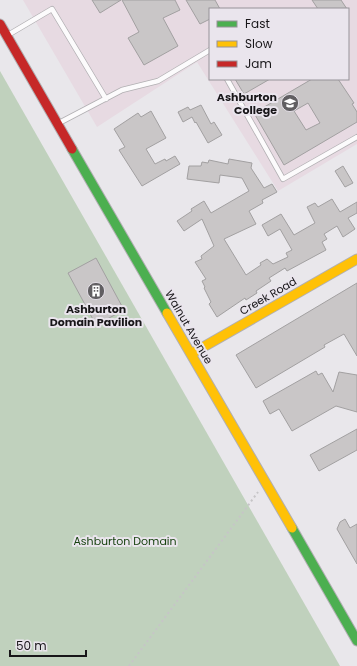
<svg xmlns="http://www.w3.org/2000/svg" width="357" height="666" font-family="Poppins,sans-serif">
	<rect width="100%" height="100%" fill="#e9e7eb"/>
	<!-- education -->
	<path fill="#e7dae2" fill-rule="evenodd" d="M23,0H357V144L278,191L197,62L97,127ZM210,9H348V79H210Z"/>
	<!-- green -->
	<path fill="#c0d1bd" d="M0,71L340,666H0Z"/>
	<!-- building -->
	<path fill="#c9c6c7" stroke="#a2a0a1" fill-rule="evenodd" d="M92,0H121L100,13Z
		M122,0H175L180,10L163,18L178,46L144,65L128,38L139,32Z
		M186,0H215L220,9H210V19L200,24Z
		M312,0H341L347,9H318Z
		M235,79H270L244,94Z
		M312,79H338L354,103L352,104L357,112V122L284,165L254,113ZM308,103L320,123L306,130L294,111Z
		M201,105L211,124L214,122L222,135L208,143L196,122L195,123L192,117L183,122L178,112L188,107L190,110Z
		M151,111L166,138L146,149L155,164L165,159L166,161L175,156L180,164L142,186L119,150L125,147L114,129L138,113L141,117Z
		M229,159L252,163L251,168L264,188L272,184L277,192L262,200L263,203L249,211L256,224L224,239L246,275L261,265L260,263L267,259L273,264L288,257L286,253L292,250L280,229L268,236L262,225L281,214L294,235L315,223L307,207L315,203L318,207L332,199L340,212L357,202V213L348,218L355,229L343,237L337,226L324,234L327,239L322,242L326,250L287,271L285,268L269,278L271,281L256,291L257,293L246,300L245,298L217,317L209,304L211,302L204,288L205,287L202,281L206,279L195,262L202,259L201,256L214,246L202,219L184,231L177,221L192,211L191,209L204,201L211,213L249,191L242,178L220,175L219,183L187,179L189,166H201L202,162L208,163L209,160L228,164Z
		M343,166L353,183L345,187L335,171Z
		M96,258L124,310L96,325L68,273Z
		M357,283V356L344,334L324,345L325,347L256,388L236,355Z
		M316,371L318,375L322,373L333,392L339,372L357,375V412L336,406L292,431L279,409L270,414L263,401Z
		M357,429V450L319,471L310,455Z
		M345,519L350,528L357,524V564L337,529L340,522Z"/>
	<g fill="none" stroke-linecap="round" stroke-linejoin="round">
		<defs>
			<path id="lane" d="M8,35L52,9L106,99
				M227,79L283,179L357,137
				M59,123L122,90L158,81L210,50"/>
			<path id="fast" d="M72,149L167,313
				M292,528L357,641"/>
			<path id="slow" d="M167,313L292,528
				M191,354L357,259"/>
			<path id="jam" d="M0,24L72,149"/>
		</defs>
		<!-- lane casing -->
		<use href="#lane" stroke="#b1afb2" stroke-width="6"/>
		<!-- fast casing -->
		<use href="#fast" stroke="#b1afb2" stroke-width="11"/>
		<!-- slow casing -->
		<use href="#slow" stroke="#b1afb2" stroke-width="11"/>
		<!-- jam casing -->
		<use href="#jam" stroke="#b1afb2" stroke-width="11"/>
		<!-- path -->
		<path stroke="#c6c5c7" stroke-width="2" stroke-dasharray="2 3" stroke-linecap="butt" d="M129,666L258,492"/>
		<!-- lane -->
		<use href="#lane" stroke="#fcfbfc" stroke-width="4.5"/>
		<!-- fast -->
		<use href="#fast" stroke="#4caf50" stroke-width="9"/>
		<!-- slow -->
		<use href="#slow" stroke="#ffc107" stroke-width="9"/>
		<!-- jam -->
		<use href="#jam" stroke="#c62828" stroke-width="9"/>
	</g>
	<!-- icons -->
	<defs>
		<symbol id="school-disc" viewBox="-11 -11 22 22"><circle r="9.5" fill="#615f62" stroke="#eae5ed"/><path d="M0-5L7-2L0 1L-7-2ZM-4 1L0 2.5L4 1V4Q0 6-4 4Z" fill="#fff"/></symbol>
		<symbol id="building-disc" viewBox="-11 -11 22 22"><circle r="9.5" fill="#615f62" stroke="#eae5ed"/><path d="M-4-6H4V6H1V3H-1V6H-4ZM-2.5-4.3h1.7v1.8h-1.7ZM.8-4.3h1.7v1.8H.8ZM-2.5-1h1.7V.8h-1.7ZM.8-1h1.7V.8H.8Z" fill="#fff"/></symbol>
	</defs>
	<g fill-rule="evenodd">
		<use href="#school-disc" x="280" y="93" width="20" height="20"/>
		<use href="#building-disc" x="86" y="281" width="20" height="20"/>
	</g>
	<g text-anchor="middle" stroke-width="4" stroke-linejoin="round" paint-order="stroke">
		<!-- poi labels -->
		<g font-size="11" font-weight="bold" fill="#181619" stroke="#eae5ed" text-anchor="end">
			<text x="277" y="101">Ashburton<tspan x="277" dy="13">College</tspan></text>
			<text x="96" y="313" text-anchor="middle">Ashburton<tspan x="96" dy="13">Domain Pavilion</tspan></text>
		</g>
		<!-- street labels -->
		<g font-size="11" fill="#181619" stroke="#eae5ed">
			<text transform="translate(268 296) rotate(-30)" y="4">Creek Road</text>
			<text transform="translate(189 327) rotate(60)" y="4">Walnut Avenue</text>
		</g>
		<!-- park labels -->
		<g font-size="11" fill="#16410e" stroke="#eae5ed">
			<text x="125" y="545">Ashburton Domain</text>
		</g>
	</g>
	<!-- legend -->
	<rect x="209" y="8" width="140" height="72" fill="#eae5ed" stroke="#969298"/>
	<rect x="217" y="21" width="20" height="6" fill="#4caf50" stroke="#969298"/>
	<text x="245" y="28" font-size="12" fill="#181619">Fast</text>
	<rect x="217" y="41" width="20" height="6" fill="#ffc107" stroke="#969298"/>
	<text x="245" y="48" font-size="12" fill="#181619">Slow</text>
	<rect x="217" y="61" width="20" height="6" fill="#c62828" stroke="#969298"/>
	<text x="245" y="68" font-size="12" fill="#181619">Jam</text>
	<!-- scale -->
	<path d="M10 650v6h76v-6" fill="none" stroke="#181619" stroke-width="2"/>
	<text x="16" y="650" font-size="12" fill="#181619" stroke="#eae5ed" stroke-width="3" paint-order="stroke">50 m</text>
</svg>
